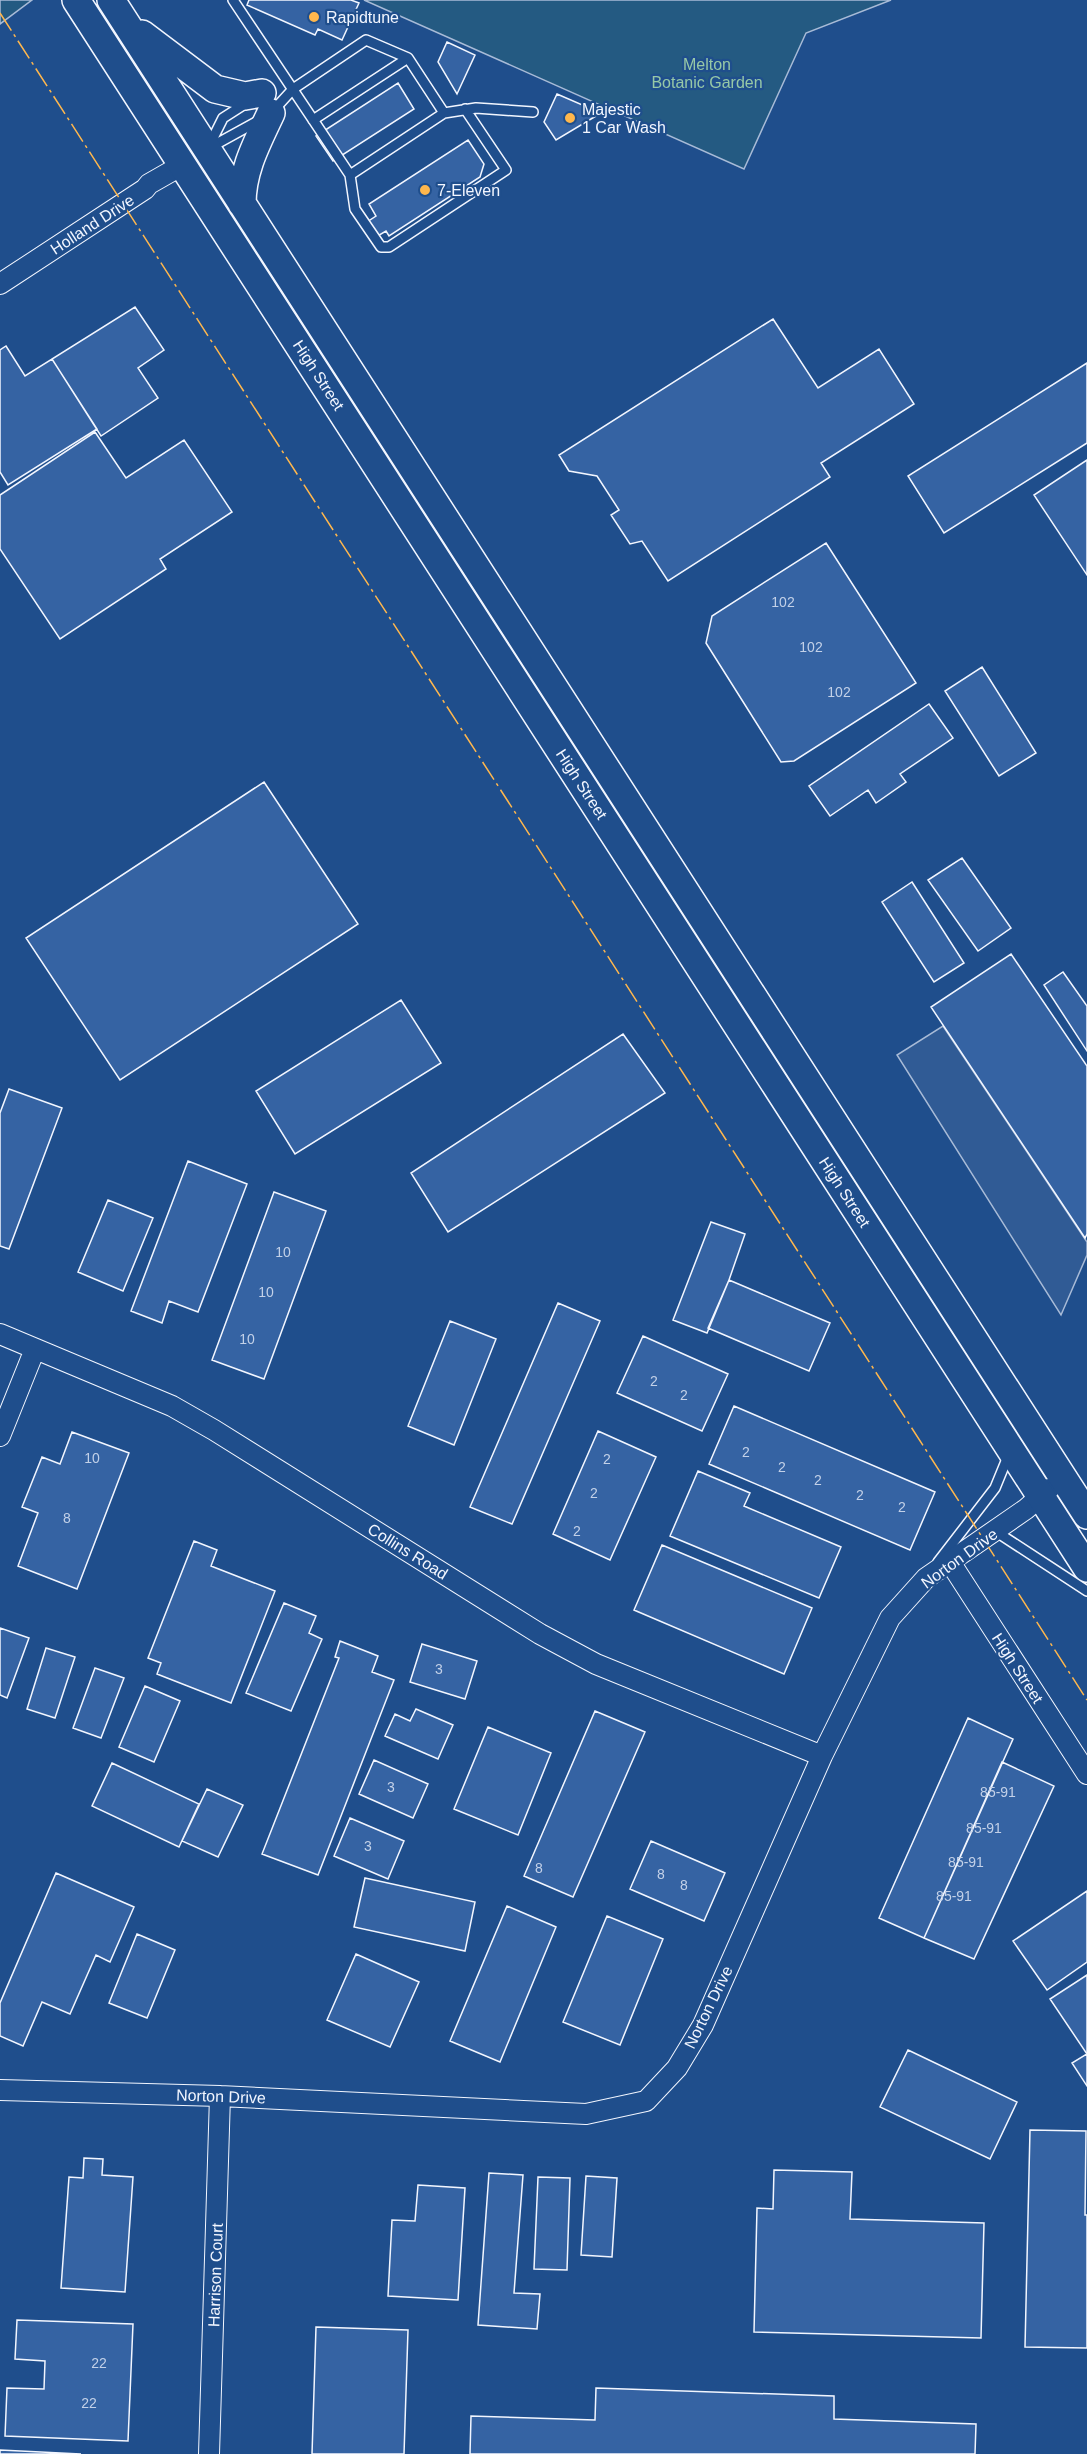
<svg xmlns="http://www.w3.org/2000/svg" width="1087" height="2454" font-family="Arial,sans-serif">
	<rect width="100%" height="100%" fill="#1f4e8c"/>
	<!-- green -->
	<path fill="#245a82" stroke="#a8bbd7" stroke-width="1.5" d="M0,0H32L0,24Z
		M364,0H891L806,33L744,169Z"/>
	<!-- parking -->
	<path fill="#305b95" stroke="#a8bbd7" stroke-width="1.5" d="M943,1026L1087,1242V1255L1061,1315L897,1055Z"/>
	<!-- building -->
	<path fill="#3563a3" stroke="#f2f6ff" stroke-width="1.5" d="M249,0H351L359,3L342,40L318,29L315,35L247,5Z
		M447,42L475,55L457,94L438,62Z
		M398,83L414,109L333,161L316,136Z
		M557,94L601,113L556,140L544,122Z
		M468,140L484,164L480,177L389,236L386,231L376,237L367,222L376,216L369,204Z
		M135,307L164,350L138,368L158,398L101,436L52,359Z
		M773,319L818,388L879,349L914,404L821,463L830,477L668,581L642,541L630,544L611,515L619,510L597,476L569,471L559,455Z
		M6,346L25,376L52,359L97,429L8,485L0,472V350Z
		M1087,363V443L944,533L908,476Z
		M95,432L126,478L184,440L232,512L160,559L166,569L60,639L0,549V495Z
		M1087,460V575L1034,495Z
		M826,543L916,683L794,761L781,762L706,643L712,616Z
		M982,667L1036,753L999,776L945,691Z
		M929,704L953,738L900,774L906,782L876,803L868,790L830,816L809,786Z
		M264,782L358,924L120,1080L26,938Z
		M962,858L1011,928L978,951L928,880Z
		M912,882L964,963L934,982L882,902Z
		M1011,954L1087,1066V1234L1085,1238L931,1007Z
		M1063,972L1087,1006V1051L1044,985Z
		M401,1000L441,1063L295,1154L256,1091Z
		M623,1034L665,1093L448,1232L411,1173Z
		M9,1089L62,1108L9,1249L0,1246V1113Z
		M188,1161L247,1184L198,1312L169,1301L162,1323L131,1311Z
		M274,1192L326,1211L264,1379L212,1360Z
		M108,1200L153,1218L123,1291L78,1272Z
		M711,1222L745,1234L729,1280L707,1333L673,1320Z
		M729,1280L830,1323L809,1371L708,1328Z
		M558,1303L600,1321L512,1524L470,1507Z
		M450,1321L496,1339L454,1445L408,1426Z
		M643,1336L728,1374L702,1431L617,1393Z
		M734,1406L935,1492L910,1550L709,1464Z
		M598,1431L656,1457L610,1560L553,1534Z
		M72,1432L129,1453L77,1589L18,1566L38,1513L22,1507L42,1457L60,1464Z
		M698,1471L750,1493L744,1506L841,1547L819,1598L670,1536Z
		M194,1541L217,1550L211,1566L275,1591L231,1703L157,1674L161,1663L148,1658Z
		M662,1545L812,1608L784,1674L634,1610Z
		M284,1603L316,1616L309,1633L322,1639L291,1711L246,1693Z
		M0,1628L29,1638L7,1698L0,1695Z
		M340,1641L378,1656L372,1672L394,1680L318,1875L262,1854L339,1658L335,1657Z
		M422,1644L477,1661L465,1699L410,1682Z
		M46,1648L75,1657L55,1718L27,1709Z
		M95,1668L124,1678L101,1738L73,1728Z
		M145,1686L180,1701L154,1762L119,1747Z
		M416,1709L453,1725L438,1759L385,1736L395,1714L410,1721Z
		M595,1711L645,1732L573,1897L524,1876Z
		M968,1718L1013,1739L924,1938L879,1918Z
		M488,1727L551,1753L518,1835L454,1809Z
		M374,1760L428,1784L413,1818L359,1794Z
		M1002,1762L1054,1786L974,1959L924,1938Z
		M112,1763L199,1804L179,1847L92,1806Z
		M207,1789L243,1805L218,1857L182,1841Z
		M350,1818L404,1841L388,1879L334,1856Z
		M651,1841L725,1873L704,1921L630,1889Z
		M56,1873L134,1907L110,1962L96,1955L70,2014L42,2002L23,2046L0,2036V2003Z
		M365,1878L475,1902L465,1951L354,1927Z
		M1087,1891V1962L1047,1990L1013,1941Z
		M507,1906L556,1927L500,2062L450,2041Z
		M607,1916L663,1939L620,2045L563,2022Z
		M137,1934L175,1950L147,2018L109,2003Z
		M356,1954L419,1982L390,2047L327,2020Z
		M1087,1975V2086L1072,2063L1087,2054L1050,1999Z
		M908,2050L1017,2102L990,2159L880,2107Z
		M1030,2130L1086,2131L1085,2215H1087V2348L1025,2347Z
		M84,2158L103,2159L102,2175L133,2177L125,2292L61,2288L69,2177L83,2178Z
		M774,2170L852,2172L850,2219L984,2223L981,2338L754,2332L757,2208L773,2209Z
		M489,2173L523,2175L514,2293L540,2294L537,2329L478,2325Z
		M586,2176L617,2178L612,2257L581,2255Z
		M538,2177L570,2178L567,2270L534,2269Z
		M418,2185L465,2188L458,2300L388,2296L392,2220L415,2221Z
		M17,2320L133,2324L128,2441L5,2436L7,2388L44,2389L45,2361L15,2359Z
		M316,2327L408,2330L404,2454H312Z
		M596,2388L834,2396V2419L976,2424L975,2454H470L471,2416L595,2420Z
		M0,2450L81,2454H0Z"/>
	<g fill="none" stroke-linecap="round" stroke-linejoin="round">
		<defs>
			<path id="lane" d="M233,0L350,175L444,113L476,108L533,112
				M272,112L293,89L366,40L408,58L444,113
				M313,120L408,58
				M209,146L223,118L248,102
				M209,148L260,120
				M350,175L355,209L381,247H389L506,170L465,109
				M995,1531L1087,1591
				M938,1562L995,1488L1009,1454"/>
			<path id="street" d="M0,284L145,189L149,184L184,164
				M0,1334L172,1406L214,1430L540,1634L596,1664L822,1756
				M0,1436L35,1349
				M950,1562L1087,1774
				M0,2090L220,2096L586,2114L646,2101L677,2068L703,2025L822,1756L890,1618L926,1578L1026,1509L1049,1489
				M209,2454L220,2096"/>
			<path id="secondary" d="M76,0L1087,1568
				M111,0L1087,1515
				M142,34L215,89L245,96L262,93
				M242,204C242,170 257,143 271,113"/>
		</defs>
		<!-- lane casing -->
		<use href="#lane" stroke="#f2f6ff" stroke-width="12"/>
		<!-- street casing -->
		<use href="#street" stroke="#f2f6ff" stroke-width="22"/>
		<!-- secondary casing -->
		<use href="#secondary" stroke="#f2f6ff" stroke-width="30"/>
		<!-- lane -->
		<use href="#lane" stroke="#1f4e8c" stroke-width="9"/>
		<!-- street -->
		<use href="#street" stroke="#1f4e8c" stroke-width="20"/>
		<!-- secondary -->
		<use href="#secondary" stroke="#1f4e8c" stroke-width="27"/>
		<!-- power -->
		<path stroke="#ffb74d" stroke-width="1.5" stroke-dasharray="21 4.5 3 4.5" stroke-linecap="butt" d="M0,13L1087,1700"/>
	</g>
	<!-- markers -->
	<g fill="#ffb74d" stroke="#1f4e8c" stroke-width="2">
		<circle cx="314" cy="17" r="6"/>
		<circle cx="570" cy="118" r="6"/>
		<circle cx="425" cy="190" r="6"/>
	</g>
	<g text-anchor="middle" stroke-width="4.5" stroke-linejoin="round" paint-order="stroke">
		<!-- number labels -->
		<g font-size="14" fill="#c3d1e8">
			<text x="783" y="607">102</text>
			<text x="811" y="652">102</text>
			<text x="839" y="697">102</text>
			<text x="283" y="1257">10</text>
			<text x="266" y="1297">10</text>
			<text x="247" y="1344">10</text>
			<text x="654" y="1386">2</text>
			<text x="684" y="1400">2</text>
			<text x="746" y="1457">2</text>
			<text x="92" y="1463">10</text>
			<text x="607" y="1464">2</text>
			<text x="782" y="1472">2</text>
			<text x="818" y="1485">2</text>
			<text x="594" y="1498">2</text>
			<text x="860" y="1500">2</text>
			<text x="902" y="1512">2</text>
			<text x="67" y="1523">8</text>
			<text x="577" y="1536">2</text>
			<text x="439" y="1674">3</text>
			<text x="391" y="1792">3</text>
			<text x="998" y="1797">85-91</text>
			<text x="984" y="1833">85-91</text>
			<text x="368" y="1851">3</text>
			<text x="966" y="1867">85-91</text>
			<text x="539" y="1873">8</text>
			<text x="661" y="1879">8</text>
			<text x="684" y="1890">8</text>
			<text x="954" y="1901">85-91</text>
			<text x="99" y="2368">22</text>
			<text x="89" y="2408">22</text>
		</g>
		<!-- poi labels -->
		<g font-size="16" fill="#f2f6ff" stroke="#1f4e8c" text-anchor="start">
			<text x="326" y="23">Rapidtune</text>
			<text x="582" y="115">Majestic<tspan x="582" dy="18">1 Car Wash</tspan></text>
			<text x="437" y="196">7-Eleven</text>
		</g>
		<!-- park labels -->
		<g font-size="16" fill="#97c8a6" stroke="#1f4e8c">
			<text x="707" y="70">Melton<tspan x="707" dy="18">Botanic Garden</tspan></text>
		</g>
		<!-- street labels -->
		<g font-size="16" fill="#f2f6ff" stroke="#1f4e8c">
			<text transform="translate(92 224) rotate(-33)" y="6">Holland Drive</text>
			<text transform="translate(319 375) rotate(57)" y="6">High Street</text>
			<text transform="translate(582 784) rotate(57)" y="6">High Street</text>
			<text transform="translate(845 1192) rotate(57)" y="6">High Street</text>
			<text transform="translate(408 1551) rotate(32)" y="6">Collins Road</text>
			<text transform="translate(959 1558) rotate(-36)" y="6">Norton Drive</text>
			<text transform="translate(1018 1668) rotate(57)" y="6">High Street</text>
			<text transform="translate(708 2007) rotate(-64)" y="6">Norton Drive</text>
			<text transform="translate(221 2096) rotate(2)" y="6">Norton Drive</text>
			<text transform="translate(215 2275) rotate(-88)" y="6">Harrison Court</text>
		</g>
	</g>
</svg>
